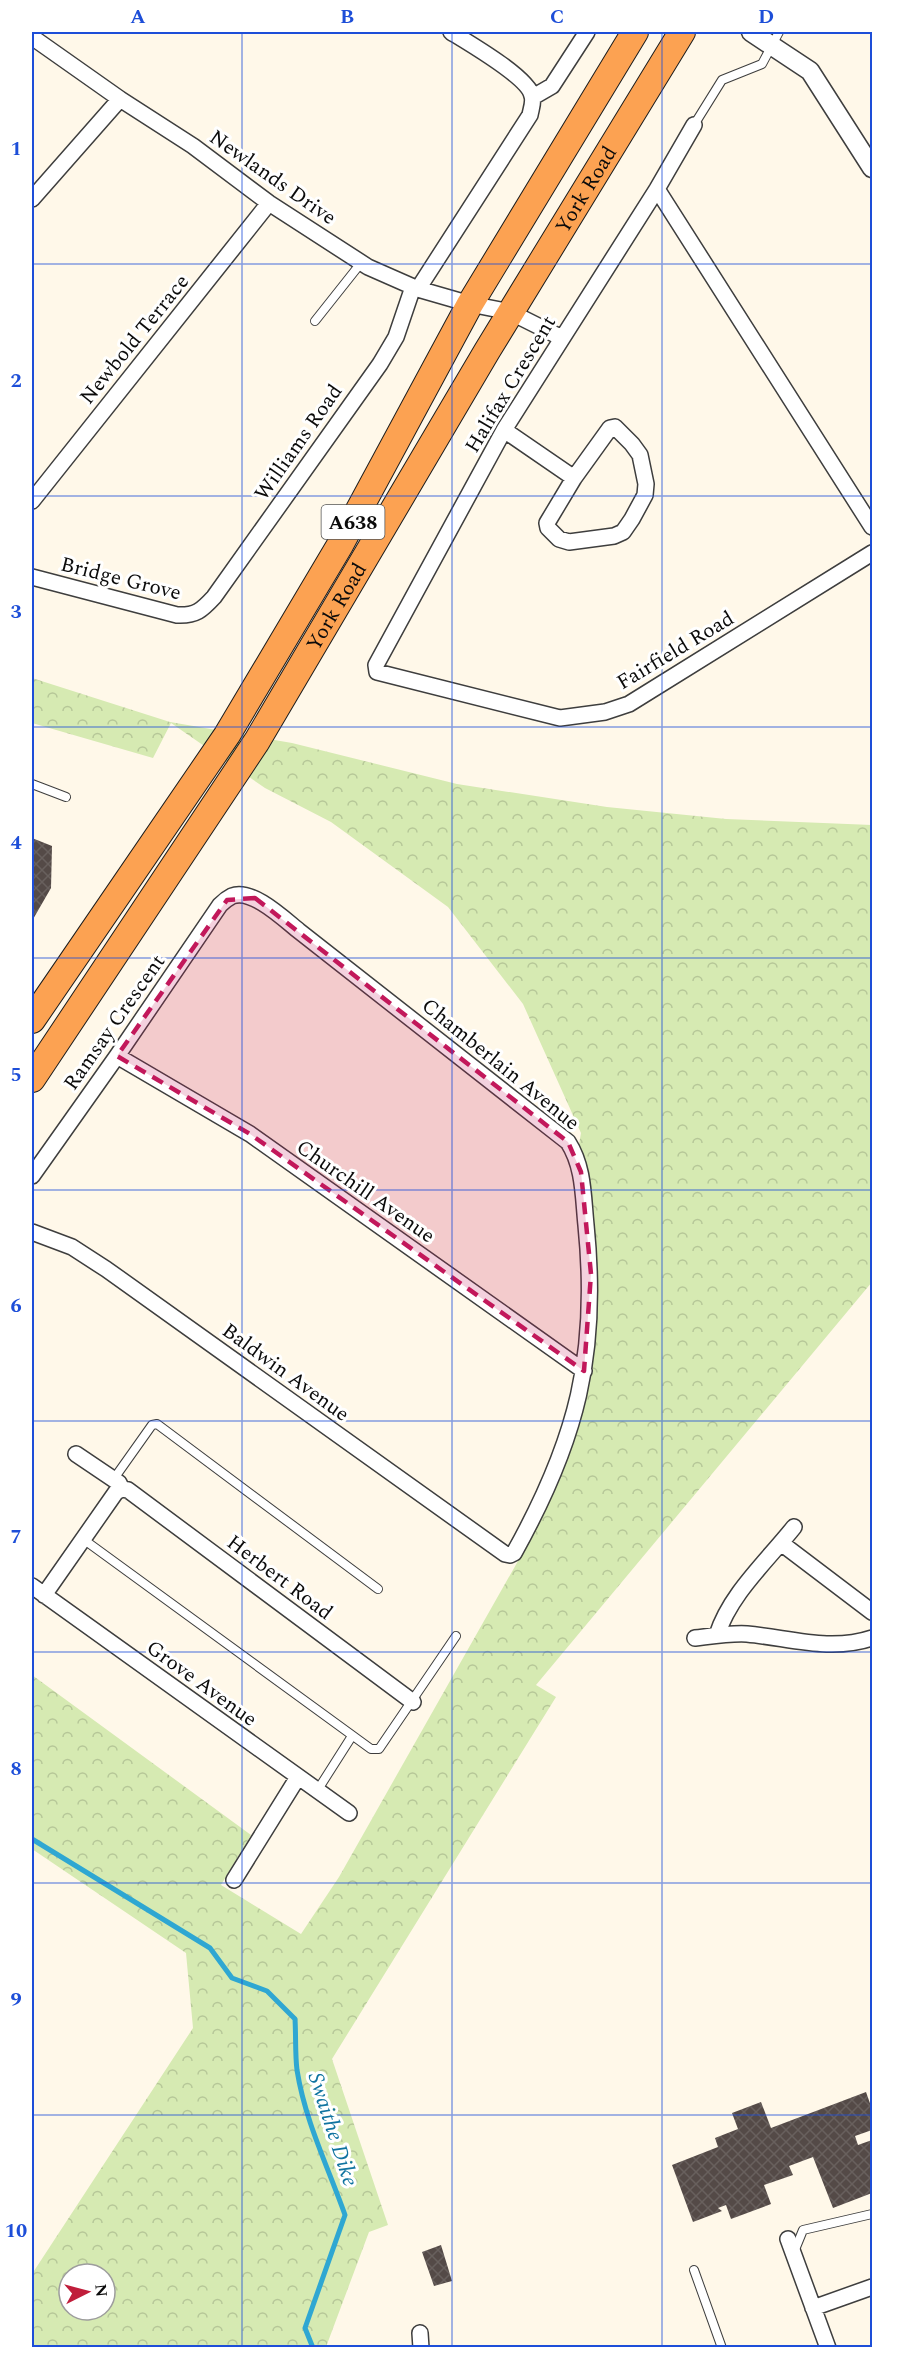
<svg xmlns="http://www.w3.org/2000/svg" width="904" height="2379" font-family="Spectral,serif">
	<defs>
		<pattern id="park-crowns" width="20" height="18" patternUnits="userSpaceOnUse" patternTransform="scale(1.5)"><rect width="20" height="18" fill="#d6eab2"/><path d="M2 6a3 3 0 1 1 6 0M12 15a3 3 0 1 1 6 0" fill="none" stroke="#b6c798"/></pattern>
		<pattern id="building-cross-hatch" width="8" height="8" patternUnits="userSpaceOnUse" patternTransform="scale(1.5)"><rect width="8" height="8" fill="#544a47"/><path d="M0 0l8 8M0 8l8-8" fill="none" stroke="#68605d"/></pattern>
	</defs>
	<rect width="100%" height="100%" fill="#fff8e9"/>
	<!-- park -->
	<path fill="url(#park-crowns)" fill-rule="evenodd" d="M32,678L170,722L292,743L457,784L607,807L726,819L872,825V1282L536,1685L556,1697L332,2059L388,2225L369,2232L326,2347H32V2274L193,2028L186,1953L32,1849V1675L251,1835L221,1885L301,1934L339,1877L518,1561L584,1371L590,1325L577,1156L581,1133L523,1004L448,907L331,822L265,788L171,723L153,758L32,723ZM69,2274H105V2310H69Z"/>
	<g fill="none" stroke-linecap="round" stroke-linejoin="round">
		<!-- stream -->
		<path stroke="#2fa7d2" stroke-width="5" d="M32,1839L210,1948L232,1978L267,1991L295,2019C296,2036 295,2054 297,2070C305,2121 328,2167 345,2215L305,2328L313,2348"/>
	</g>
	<!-- building -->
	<path fill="url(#building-cross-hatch)" d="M32,838L52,846L51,888L32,921Z
		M866,2092L872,2109V2130L855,2136L858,2145L872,2140V2193L833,2208L813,2157L789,2166L793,2175L764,2185L771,2204L731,2219L726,2205L718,2208L722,2211L693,2222L672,2165L718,2147L715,2138L738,2129L732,2113L761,2102L771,2128Z
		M441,2245L452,2281L434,2286L422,2252Z"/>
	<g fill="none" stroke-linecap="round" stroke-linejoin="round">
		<defs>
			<path id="service" d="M694,125L722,80L762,64L779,32
				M315,321L361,263
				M32,784L66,797
				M113,1480L152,1425L157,1424L378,1589
				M83,1539L371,1749H379L456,1636
				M317,1791L352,1736
				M794,2252L803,2230L872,2214
				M694,2270L722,2348"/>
			<path id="minor" d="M32,37L120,99L193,146L269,203L368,267L418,289L470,304L510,312L562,338
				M533,97L552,86L587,32
				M694,125L657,189L504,430L376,665L377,672L560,718L605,712L629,704L872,553
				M657,189L872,527
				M32,199L120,99
				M418,289L530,115C531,109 534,102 532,96C529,78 469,43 451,32
				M504,430L574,478L610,428L615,427L632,444L640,455L646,484L645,495L632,519L623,532L614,536L569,542L559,539L548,528L547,523L574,478
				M32,501L269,203
				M32,577L177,615C196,616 202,610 214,597L380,364L396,337L413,287
				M117,1056L250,1134L584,1371
				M32,1176L117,1056L220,905C223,902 228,898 232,896C252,888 284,919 299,931L568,1142C584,1167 583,1196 586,1225C599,1354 577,1440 514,1553L510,1555L505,1554L106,1269L72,1247L32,1232
				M76,1454L119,1483L122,1489
				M122,1489L128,1490L413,1702
				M781,1543L872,1612
				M32,1586L349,1813
				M44,1595L116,1492L122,1489
				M717,1635C730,1594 767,1561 794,1527
				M695,1638C712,1636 730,1633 747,1634C790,1638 830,1652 872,1638
				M234,1880L298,1777
				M788,2239L828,2348
				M813,2308L872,2287
				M420,2333L421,2348"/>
			<path id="tertiary" d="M751,32L810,71L872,168"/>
			<g id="trunk">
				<path d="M32,1020L227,735L340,545L470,304L635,32"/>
				<path id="s1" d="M32,1079L257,741L487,351L682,32"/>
			</g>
		</defs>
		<!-- service casing -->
		<use href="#service" stroke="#3e3e3e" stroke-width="10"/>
		<!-- minor casing -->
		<use href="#minor" stroke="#3e3e3e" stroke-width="18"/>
		<!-- tertiary casing -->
		<use href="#tertiary" stroke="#3e3e3e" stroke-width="21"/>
		<!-- trunk casing -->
		<use href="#trunk" stroke="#1c1c1c" stroke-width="28"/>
		<!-- service -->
		<use href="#service" stroke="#fff" stroke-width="8"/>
		<!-- minor -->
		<use href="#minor" stroke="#fff" stroke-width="15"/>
		<!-- tertiary -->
		<use href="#tertiary" stroke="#fff" stroke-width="18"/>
		<!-- trunk -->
		<use href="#trunk" stroke="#fca252" stroke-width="26"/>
	</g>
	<!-- marked area -->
	<path fill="#c2185b" fill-opacity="0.2" stroke="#c2185b" stroke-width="4.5" stroke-dasharray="12 8" stroke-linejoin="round" d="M255,898L568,1142L581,1172L591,1274L584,1371L250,1134L117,1056L227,900Z"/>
	<!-- grid -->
	<path fill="none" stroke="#1d4ed8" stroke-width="1.5" stroke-opacity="0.55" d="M242,32V2348M452,32V2348M662,32V2348M32,264H872M32,496H872M32,727H872M32,958H872M32,1190H872M32,1421H872M32,1652H872M32,1883H872M32,2115H872"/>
	<g text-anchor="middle" stroke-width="6" stroke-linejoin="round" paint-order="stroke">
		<!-- shield labels -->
		<rect fill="#fff" stroke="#545454" stroke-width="1.5" x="321.5" y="505" width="63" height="34" rx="4.5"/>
		<g font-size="20" font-weight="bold" fill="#0b0b0b">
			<text x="353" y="529">A638</text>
		</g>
		<!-- street labels -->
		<g font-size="21" fill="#0b0b0b" stroke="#fff">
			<text transform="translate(273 177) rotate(35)" y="7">Newlands Drive</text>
			<text dy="7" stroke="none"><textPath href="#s1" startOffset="1048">York Road</textPath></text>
			<text transform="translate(134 339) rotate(-51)" y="7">Newbold Terrace</text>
			<text transform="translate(510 384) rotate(-59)" y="7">Halifax Crescent</text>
			<text transform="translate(298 442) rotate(-55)" y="7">Williams Road</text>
			<text transform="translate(121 578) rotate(14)" y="7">Bridge Grove</text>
			<text dy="7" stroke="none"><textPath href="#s1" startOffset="562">York Road</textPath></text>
			<text transform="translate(675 650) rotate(-31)" y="7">Fairfield Road</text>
			<text transform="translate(114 1022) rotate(-55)" y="7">Ramsay Crescent</text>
			<text transform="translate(501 1064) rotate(39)" y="7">Chamberlain Avenue</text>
			<text transform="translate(366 1191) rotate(35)" y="7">Churchill Avenue</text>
			<text transform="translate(286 1372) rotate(36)" y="7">Baldwin Avenue</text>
			<text transform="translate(280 1577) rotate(37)" y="7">Herbert Road</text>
			<text transform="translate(202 1683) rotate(36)" y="7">Grove Avenue</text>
		</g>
		<!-- water labels -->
		<g font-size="22" font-style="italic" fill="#1074a0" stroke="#fff">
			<text transform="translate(334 2129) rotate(72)" y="8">Swaithe Dike</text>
		</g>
	</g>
	<!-- border -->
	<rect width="904" height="2379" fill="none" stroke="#ffffff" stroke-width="66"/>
	<!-- north arrow -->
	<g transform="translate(87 2292) rotate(84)"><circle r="28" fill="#ffffff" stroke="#9d9d9d" stroke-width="1.5"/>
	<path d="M0-4.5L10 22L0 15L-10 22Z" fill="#c01e3b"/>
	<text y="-9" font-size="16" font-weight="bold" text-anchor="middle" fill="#0b0b0b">N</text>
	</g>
	<rect x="33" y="33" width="838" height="2313" fill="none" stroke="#1d4ed8" stroke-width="2"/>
	<g font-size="20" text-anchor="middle" font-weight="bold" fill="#1d4ed8">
		<text x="138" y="23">A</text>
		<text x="347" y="23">B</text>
		<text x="557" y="23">C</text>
		<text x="766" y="23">D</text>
		<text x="16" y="155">1</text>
		<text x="16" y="387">2</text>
		<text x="16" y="618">3</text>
		<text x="16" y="849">4</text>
		<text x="16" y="1081">5</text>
		<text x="16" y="1312">6</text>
		<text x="16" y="1543">7</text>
		<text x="16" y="1775">8</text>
		<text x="16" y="2006">9</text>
		<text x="16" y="2237">10</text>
	</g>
</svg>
